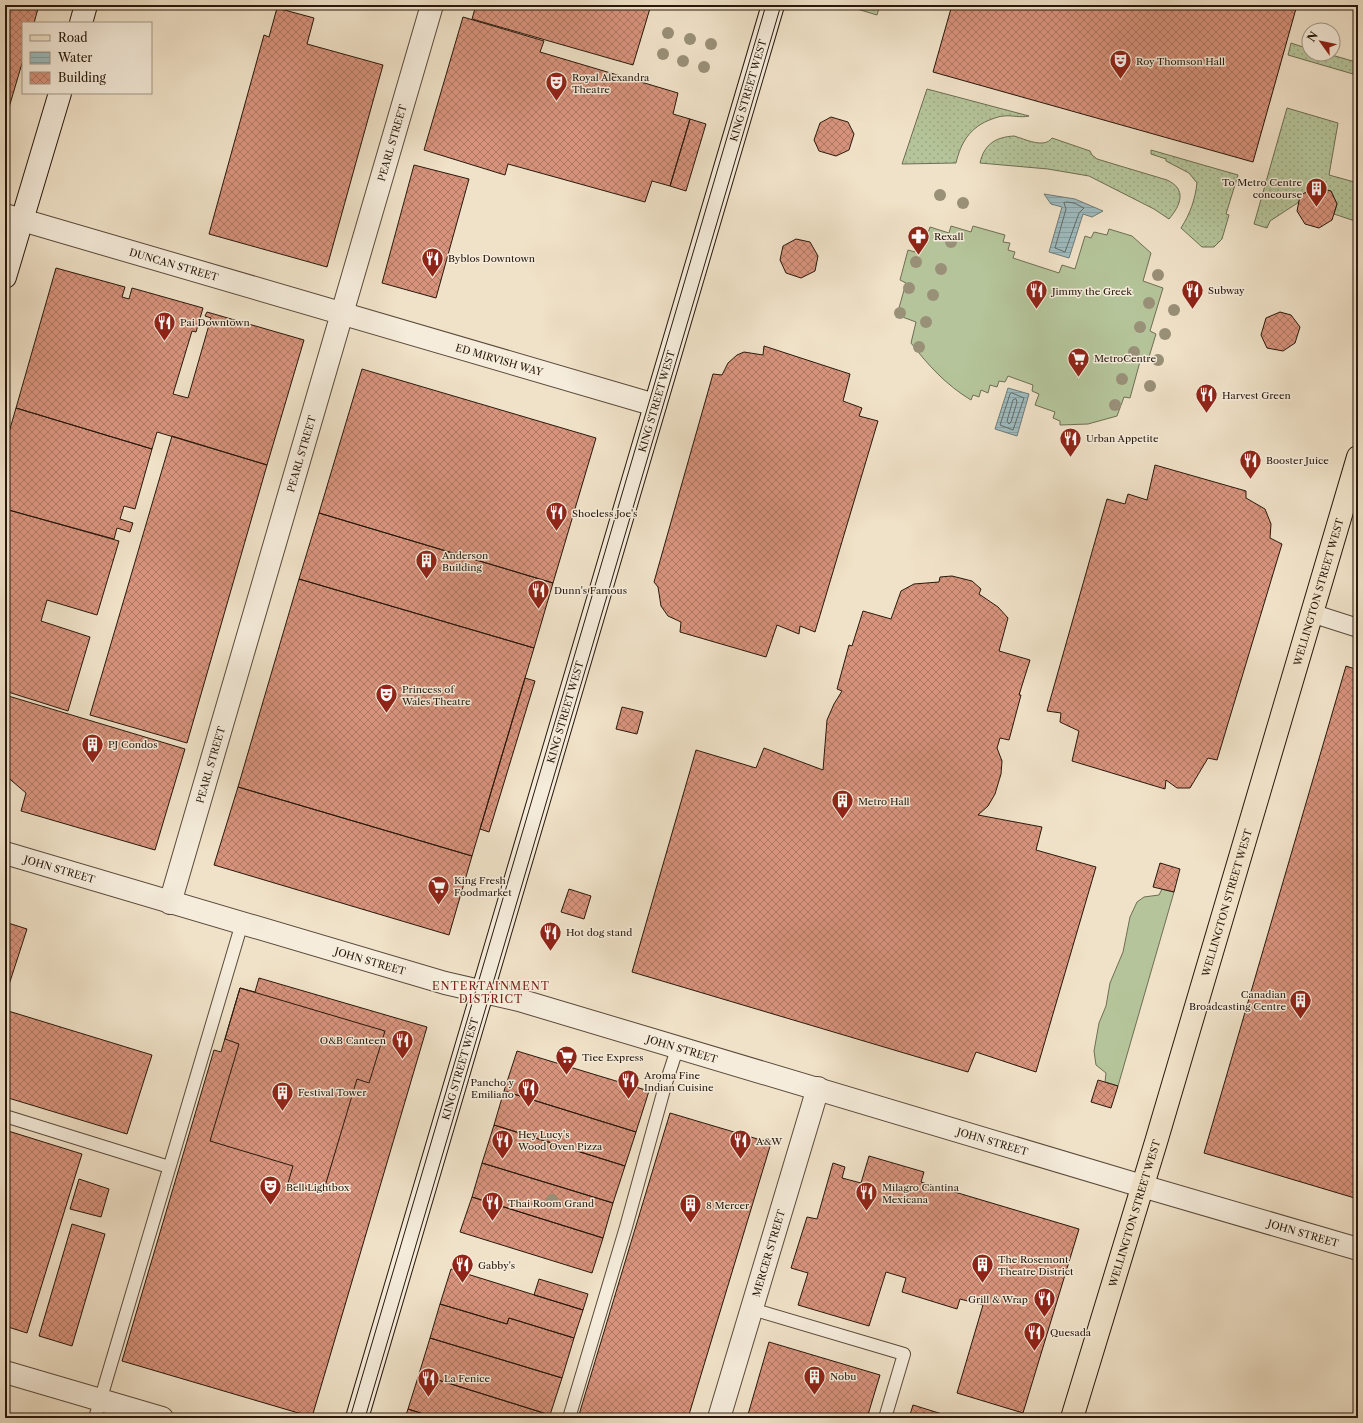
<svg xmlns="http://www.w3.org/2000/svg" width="1363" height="1423" font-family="'Libre Caslon Text',serif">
	<defs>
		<pattern id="garden-dots" width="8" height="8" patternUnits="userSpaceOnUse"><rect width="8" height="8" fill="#b5c49a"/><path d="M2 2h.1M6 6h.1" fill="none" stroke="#9ca884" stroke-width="1.8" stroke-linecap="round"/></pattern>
		<pattern id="water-rules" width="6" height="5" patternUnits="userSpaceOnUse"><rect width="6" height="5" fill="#9ebcc0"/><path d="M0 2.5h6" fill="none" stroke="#88a1a4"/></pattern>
		<pattern id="building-cross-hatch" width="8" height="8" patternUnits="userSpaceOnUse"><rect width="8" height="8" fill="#d7937c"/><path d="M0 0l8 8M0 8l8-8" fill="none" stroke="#ae7764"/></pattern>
	</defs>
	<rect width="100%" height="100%" fill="#f0e2c8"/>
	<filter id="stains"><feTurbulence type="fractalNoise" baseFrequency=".005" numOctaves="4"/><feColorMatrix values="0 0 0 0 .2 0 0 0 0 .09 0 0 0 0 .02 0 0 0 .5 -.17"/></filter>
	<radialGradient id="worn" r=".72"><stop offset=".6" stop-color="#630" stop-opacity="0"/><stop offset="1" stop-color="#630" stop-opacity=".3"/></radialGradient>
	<!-- grass -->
	<path fill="#b5c49a" stroke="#6e6e53" d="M951,226L971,232L973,226L1005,235L1003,242L1010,243L1008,250L1015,252L1013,258L1059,273L1062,265L1075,269L1085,236L1091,238L1094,232L1107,235L1109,229L1132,236L1151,253L1143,281L1163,288L1150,331L1156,334L1148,360L1141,358L1130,398L1124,397L1117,416L1088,424L1060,425V421L1053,418L1055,412L1035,405L1039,394L1032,391L1033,385L1008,376L1005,382L999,381L997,387L990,385L988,393L981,390L979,397L973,395L971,400C946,385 928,365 911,343L916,322L897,315L906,283L900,280L908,250L915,252L921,231L928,233L930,227L949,233Z
		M1162,889L1174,892L1118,1086L1105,1082L1106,1073L1096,1065L1094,1051L1099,1023L1106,1006L1110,983L1123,952L1130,917L1137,902L1144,897L1159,895Z"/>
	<!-- garden -->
	<path fill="url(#garden-dots)" stroke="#6e6e53" d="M859,5H880L877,15L857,9Z
		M1291,43L1309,49V54H1328L1356,62L1353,74L1288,55Z
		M927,89L1029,116C1020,118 1012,115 1004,116C1000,116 995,118 992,119C970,127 961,142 956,163L902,164Z
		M1287,108L1338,123L1329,175L1358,183V222L1334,214L1337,204L1331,191L1314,187L1300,196L1299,202L1270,221L1267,228L1254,224Z
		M1014,136C1025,139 1044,149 1052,138L1090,151L1092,155L1097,159L1167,180C1187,189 1181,205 1169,219L1154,209L1089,176L1048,169L980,163C984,144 996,137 1014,136Z
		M1151,150L1238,175L1226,214L1229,215L1222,239L1214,247H1202L1181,228C1190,214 1195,200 1197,183L1189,173L1166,161V159L1151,154Z"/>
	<!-- water -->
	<path fill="url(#water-rules)" stroke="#6f7a78" d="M1044,194L1075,199L1103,211L1092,217L1083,214L1069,258L1049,252L1062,207L1051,204Z
		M1008,388L1029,394L1017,436L995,429Z"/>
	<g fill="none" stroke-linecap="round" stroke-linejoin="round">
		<!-- shore -->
		<path stroke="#636a66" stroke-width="1" d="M1067,202L1074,203L1084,208L1079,213L1065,252L1055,248L1066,209L1064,203Z
			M1012,393L1024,398L1013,430L1000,425L1010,394Z
			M1016,399L1017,402L1011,422L1009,424L1007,421L1013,400Z"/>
	</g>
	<!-- building -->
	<path fill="url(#building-cross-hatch)" stroke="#28180c" d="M5,5H39L34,23H23V60L5,121Z
		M476,5H651L633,65L472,19Z
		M952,5H1297L1253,162L933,72Z
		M277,8L314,18L307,44L383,65L327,267L209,234L264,35L269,37Z
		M463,17L544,41L540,52L678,93L673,114L690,119L670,186L652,181L645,202L508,164L505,175L424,150Z
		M831,117L848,122L854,134L849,150L836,156L819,151L814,140L820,123Z
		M690,119L706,124L686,191L670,186Z
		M414,165L469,179L436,298L382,283Z
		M1314,187L1331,191L1337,204L1332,220L1319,228L1305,224L1297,211L1300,196Z
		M796,239L810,242L818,256L815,271L801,278L786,273L780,260L783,246Z
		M56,268L125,287L122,297L129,299L132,288L203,308L196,332L192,331L173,394L188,398L211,318L205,316L207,312L304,340L267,465L157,432L152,449L16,408Z
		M1280,312L1291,315L1300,327L1295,343L1283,351L1267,348L1261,335L1266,318Z
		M764,346L850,374L843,401L862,408L859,416L878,421L815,632L800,626L799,634L777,625L766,657L680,632L681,622L668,616L661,606L658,587L654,582L713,374L722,375L728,363L737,355L744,352L763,355Z
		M362,369L596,438L553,583L319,513Z
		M16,408L152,449L135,509L124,506L120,519L133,523L130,532L117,528L114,539L5,509V446Z
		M172,436L267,465L187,743L90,715Z
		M1155,465L1246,491V498L1265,509L1271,524L1270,538L1282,544L1217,760L1208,758L1190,788H1177L1166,780L1165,789L1072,761L1079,731L1060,722L1061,713L1047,711L1107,499L1125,504L1128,494L1147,500Z
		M5,509L119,541L97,615L47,600L41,621L90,637L68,711L5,691Z
		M319,513L553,583L534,648L299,579Z
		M952,576L972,581L981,589L979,594L998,607L1008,618L999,651L1030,660L1019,695H1021L1009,740L1000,738L997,748L1002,761L1001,774L995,794L988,806L978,815L1042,827L1036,850L1096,867L1036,1072L976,1052L968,1072L632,972L696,750L756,768L764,748L823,770L827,720L834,704L842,691L837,689L849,645L852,646L863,611L891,619L901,591L914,584L939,582L940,577Z
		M299,579L534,648L472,856L238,787Z
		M1346,666L1358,670V1199L1204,1153Z
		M525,678L535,681L489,832L480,829Z
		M5,695L185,749L155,850L21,811L26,793L5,775Z
		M622,707L643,712L637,734L616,729Z
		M238,787L472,856L449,935L214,865Z
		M1160,863L1180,869L1174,892L1153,887Z
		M569,889L591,896L584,919L561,912Z
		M5,922L27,929L5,997Z
		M259,978L427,1027L312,1417L122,1361L214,1050L221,1052L240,988L255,992Z
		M240,988L385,1031L369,1083L357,1079L323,1193L288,1183L293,1166L210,1141L239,1044L225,1039Z
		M5,1010L152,1055L127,1134L5,1097Z
		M517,1051L649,1091L636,1132L504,1091Z
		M1098,1080L1118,1086L1111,1108L1091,1102Z
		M504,1091L636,1132L625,1166L494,1125Z
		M670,1113L771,1143L688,1418H578Z
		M494,1125L625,1166L613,1203L482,1163Z
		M5,1130L82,1154L27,1333L5,1326Z
		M869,1156L924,1172L921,1182L1079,1229L1023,1413L957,1393L983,1305L960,1299L957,1309L902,1292L906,1278L886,1272L869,1326L798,1305L808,1273L791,1268L807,1217L817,1219L833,1163L845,1167L842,1178L861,1183Z
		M482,1163L613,1203L603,1238L472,1197Z
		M79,1179L109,1189L101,1217L70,1209Z
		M472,1197L603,1238L592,1273L460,1232Z
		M72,1224L105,1234L72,1346L39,1336Z
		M451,1269L583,1310L574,1338L509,1318L507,1324L440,1304Z
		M539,1279L588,1294L583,1310L534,1295Z
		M440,1304L507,1324L509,1318L574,1338L562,1378L430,1338Z
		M430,1338L562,1378L550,1415L419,1374Z
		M769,1342L880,1375L867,1418H747Z
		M419,1374L550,1415L549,1418H436L408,1409Z
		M913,1405L955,1418H909Z
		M408,1409L436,1418H405Z"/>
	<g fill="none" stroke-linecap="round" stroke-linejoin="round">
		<defs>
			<path id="service" d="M5,1116L169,1167
				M752,1309L904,1354L885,1418
				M95,1418L242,923
				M569,1418L626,1227L665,1086L678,1046"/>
			<path id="pedestrian" d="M1311,613L1358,628"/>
			<g id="minor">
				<path id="s1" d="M5,215L655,405"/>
				<path id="s2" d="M170,903L432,5"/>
				<path d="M5,1372L162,1418"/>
				<path id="s3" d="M719,1418L818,1088"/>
			</g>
			<g id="tertiary">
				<path id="s4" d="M5,853L445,983L519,1000L1142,1186L1358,1249"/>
			</g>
			<g id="secondary">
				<path d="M81,23L86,5"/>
				<path d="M5,277L60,93"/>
				<path id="s5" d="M357,1418L773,5"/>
			</g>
			<g id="primary">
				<path id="s6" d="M1072,1418L1156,1142L1358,457"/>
			</g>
		</defs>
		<!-- service casing -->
		<use href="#service" stroke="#5a4a3b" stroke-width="14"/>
		<!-- pedestrian casing -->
		<use href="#pedestrian" stroke="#5a4a3b" stroke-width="20"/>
		<!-- minor casing -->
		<use href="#minor" stroke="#5a4a3b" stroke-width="24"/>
		<!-- tertiary casing -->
		<use href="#tertiary" stroke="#5a4a3b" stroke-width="24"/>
		<!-- secondary casing -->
		<use href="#secondary" stroke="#28180c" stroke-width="24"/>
		<!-- primary casing -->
		<use href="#primary" stroke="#28180c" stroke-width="24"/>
		<!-- service -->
		<use href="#service" stroke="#f5ecdb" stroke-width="12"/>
		<!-- pedestrian -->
		<use href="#pedestrian" stroke="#f5ecdb" stroke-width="18"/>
		<!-- minor -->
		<use href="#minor" stroke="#f5ecdb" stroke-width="22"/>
		<!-- tertiary -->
		<use href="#tertiary" stroke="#f5ecdb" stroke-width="22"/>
		<!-- secondary -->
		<use href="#secondary" stroke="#f5ecdb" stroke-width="22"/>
		<!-- primary -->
		<use href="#primary" stroke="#f0e2c8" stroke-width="22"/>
		<!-- tram -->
		<path stroke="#28180c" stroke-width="1" d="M350,1418L766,5
			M365,1418L781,5"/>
	</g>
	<!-- trees -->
	<g fill="#999078">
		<circle cx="668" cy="33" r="6"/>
		<circle cx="690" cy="39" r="6"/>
		<circle cx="711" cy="44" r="6"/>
		<circle cx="663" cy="54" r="6"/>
		<circle cx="683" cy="61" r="6"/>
		<circle cx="704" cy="67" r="6"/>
		<circle cx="940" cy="195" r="6"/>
		<circle cx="963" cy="203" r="6"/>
		<circle cx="924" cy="236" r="6"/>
		<circle cx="951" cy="242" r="6"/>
		<circle cx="916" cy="262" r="6"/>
		<circle cx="941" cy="269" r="6"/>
		<circle cx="1158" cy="275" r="6"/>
		<circle cx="909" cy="288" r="6"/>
		<circle cx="933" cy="295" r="6"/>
		<circle cx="1149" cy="303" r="6"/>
		<circle cx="1174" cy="310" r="6"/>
		<circle cx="900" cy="313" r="6"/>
		<circle cx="926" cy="322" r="6"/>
		<circle cx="1140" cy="327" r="6"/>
		<circle cx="1165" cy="334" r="6"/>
		<circle cx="919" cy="347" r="6"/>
		<circle cx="1134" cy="352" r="6"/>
		<circle cx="1158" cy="360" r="6"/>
		<circle cx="1122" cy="379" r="6"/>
		<circle cx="1150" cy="386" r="6"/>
		<circle cx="1115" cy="405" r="6"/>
		<circle cx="552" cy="1200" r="6"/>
	</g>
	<!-- icons -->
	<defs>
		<symbol id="theatre-pin" viewBox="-11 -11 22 30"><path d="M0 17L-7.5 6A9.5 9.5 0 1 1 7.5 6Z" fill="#8f2418" stroke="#f5ecdb"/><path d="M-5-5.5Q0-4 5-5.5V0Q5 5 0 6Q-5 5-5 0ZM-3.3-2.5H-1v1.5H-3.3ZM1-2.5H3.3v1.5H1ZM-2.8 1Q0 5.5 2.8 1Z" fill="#fff"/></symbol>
		<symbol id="building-pin" viewBox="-11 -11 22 30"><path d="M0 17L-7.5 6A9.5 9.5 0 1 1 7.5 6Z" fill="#8f2418" stroke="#f5ecdb"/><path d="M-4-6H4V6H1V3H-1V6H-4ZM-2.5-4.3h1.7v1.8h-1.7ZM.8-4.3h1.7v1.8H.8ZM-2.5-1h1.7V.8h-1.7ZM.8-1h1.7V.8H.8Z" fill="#fff"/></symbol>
		<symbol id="pharmacy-pin" viewBox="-11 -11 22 30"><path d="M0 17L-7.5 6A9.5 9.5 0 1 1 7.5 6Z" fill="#8f2418" stroke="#f5ecdb"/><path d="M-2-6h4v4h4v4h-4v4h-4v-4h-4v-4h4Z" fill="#fff"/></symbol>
		<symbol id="restaurant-pin" viewBox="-11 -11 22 30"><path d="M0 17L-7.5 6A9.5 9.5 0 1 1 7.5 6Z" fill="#8f2418" stroke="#f5ecdb"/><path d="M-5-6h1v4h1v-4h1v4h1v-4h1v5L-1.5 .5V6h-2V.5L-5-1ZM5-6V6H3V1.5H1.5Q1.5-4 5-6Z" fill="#fff"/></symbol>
		<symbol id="supermarket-pin" viewBox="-11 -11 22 30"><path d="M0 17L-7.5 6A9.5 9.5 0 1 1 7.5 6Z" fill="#8f2418" stroke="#f5ecdb"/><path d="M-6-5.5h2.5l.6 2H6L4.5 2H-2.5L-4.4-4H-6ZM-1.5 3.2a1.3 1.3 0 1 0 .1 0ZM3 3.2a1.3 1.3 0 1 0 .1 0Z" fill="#fff"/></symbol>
	</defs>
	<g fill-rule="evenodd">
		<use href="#theatre-pin" x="1108" y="48" width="25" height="34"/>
		<use href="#theatre-pin" x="544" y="70" width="25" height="34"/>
		<use href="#building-pin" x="1304" y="176" width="25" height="34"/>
		<use href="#pharmacy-pin" x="906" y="224" width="25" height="34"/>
		<use href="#restaurant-pin" x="420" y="246" width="25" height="34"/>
		<use href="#restaurant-pin" x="1180" y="278" width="25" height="34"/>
		<use href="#restaurant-pin" x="1024" y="278" width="25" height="34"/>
		<use href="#restaurant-pin" x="152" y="310" width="25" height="34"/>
		<use href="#supermarket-pin" x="1066" y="346" width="25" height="34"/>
		<use href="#restaurant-pin" x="1194" y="382" width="25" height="34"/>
		<use href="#restaurant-pin" x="1058" y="426" width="25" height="34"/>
		<use href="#restaurant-pin" x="1238" y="448" width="25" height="34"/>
		<use href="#restaurant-pin" x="544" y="500" width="25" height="34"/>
		<use href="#building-pin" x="414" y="548" width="25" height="34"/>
		<use href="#restaurant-pin" x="526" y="578" width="25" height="34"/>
		<use href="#theatre-pin" x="374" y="682" width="25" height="34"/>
		<use href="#building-pin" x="80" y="732" width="25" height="34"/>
		<use href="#building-pin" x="830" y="788" width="25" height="34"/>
		<use href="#supermarket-pin" x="426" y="874" width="25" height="34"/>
		<use href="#restaurant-pin" x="538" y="920" width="25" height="34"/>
		<use href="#building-pin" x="1288" y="988" width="25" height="34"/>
		<use href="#restaurant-pin" x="390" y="1028" width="25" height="34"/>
		<use href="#supermarket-pin" x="554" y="1044" width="25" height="34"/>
		<use href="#restaurant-pin" x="616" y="1068" width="25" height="34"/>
		<use href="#restaurant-pin" x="516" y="1076" width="25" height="34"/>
		<use href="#building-pin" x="270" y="1080" width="25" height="34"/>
		<use href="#restaurant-pin" x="490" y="1128" width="25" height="34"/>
		<use href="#restaurant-pin" x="728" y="1128" width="25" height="34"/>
		<use href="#theatre-pin" x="258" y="1174" width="25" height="34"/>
		<use href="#restaurant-pin" x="854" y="1180" width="25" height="34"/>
		<use href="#restaurant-pin" x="480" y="1190" width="25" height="34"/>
		<use href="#building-pin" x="678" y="1192" width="25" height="34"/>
		<use href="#restaurant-pin" x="450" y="1252" width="25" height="34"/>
		<use href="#building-pin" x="970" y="1252" width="25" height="34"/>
		<use href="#restaurant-pin" x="1032" y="1286" width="25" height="34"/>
		<use href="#restaurant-pin" x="1022" y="1320" width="25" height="34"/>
		<use href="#building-pin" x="802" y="1364" width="25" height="34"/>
		<use href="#restaurant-pin" x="416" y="1366" width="25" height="34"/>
	</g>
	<g text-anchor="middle" stroke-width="3" stroke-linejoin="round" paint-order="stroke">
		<!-- poi labels -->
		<g font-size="10" fill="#28180c" stroke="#f5ecdb" text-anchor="start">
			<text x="1136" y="65">Roy Thomson Hall</text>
			<text x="572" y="81">Royal Alexandra<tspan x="572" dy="12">Theatre</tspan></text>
			<text x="1302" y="186" text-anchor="end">To Metro Centre<tspan x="1302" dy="12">concourse</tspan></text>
			<text x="934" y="240">Rexall</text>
			<text x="448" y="262">Byblos Downtown</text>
			<text x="1208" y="294">Subway</text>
			<text x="1052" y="295">Jimmy the Greek</text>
			<text x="180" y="326">Pai Downtown</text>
			<text x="1094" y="362">MetroCentre</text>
			<text x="1222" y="399">Harvest Green</text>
			<text x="1086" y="442">Urban Appetite</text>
			<text x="1266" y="464">Booster Juice</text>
			<text x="572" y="517">Shoeless Joe's</text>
			<text x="442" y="559">Anderson<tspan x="442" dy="12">Building</tspan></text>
			<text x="554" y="594">Dunn's Famous</text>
			<text x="402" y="693">Princess of<tspan x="402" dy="12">Wales Theatre</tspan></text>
			<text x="108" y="748">PJ Condos</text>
			<text x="858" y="805">Metro Hall</text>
			<text x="454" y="884">King Fresh<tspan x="454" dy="12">Foodmarket</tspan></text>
			<text x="566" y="936">Hot dog stand</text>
			<text x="1286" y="998" text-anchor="end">Canadian<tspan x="1286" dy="12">Broadcasting Centre</tspan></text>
			<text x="386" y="1044" text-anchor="end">O&amp;B Canteen</text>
			<text x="582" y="1061">Tiee Express</text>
			<text x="644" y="1079">Aroma Fine<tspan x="644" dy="12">Indian Cuisine</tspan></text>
			<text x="514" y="1086" text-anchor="end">Pancho y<tspan x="514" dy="12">Emiliano</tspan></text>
			<text x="298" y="1096">Festival Tower</text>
			<text x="518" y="1138">Hey Lucy's<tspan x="518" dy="12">Wood Oven Pizza</tspan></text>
			<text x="756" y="1145">A&amp;W</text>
			<text x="286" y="1191">Bell Lightbox</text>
			<text x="882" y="1191">Milagro Cantina<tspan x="882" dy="12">Mexicana</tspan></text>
			<text x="508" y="1207">Thai Room Grand</text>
			<text x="706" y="1209">8 Mercer</text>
			<text x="998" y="1263">The Rosemont<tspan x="998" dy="12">Theatre District</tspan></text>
			<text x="478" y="1269">Gabby's</text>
			<text x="1028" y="1303" text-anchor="end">Grill &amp; Wrap</text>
			<text x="1050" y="1336">Quesada</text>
			<text x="830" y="1380">Nobu</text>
			<text x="444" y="1382">La Fenice</text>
		</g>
		<!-- street labels -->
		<g font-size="10" fill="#28180c" stroke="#f5ecdb">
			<text dy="4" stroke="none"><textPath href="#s5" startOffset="1384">KING STREET WEST</textPath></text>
			<text dy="4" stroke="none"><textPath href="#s2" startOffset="792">PEARL STREET</textPath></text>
			<text dy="4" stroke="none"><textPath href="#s1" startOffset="176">DUNCAN STREET</textPath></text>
			<text dy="4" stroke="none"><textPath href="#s1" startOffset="515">ED MIRVISH WAY</textPath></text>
			<text dy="4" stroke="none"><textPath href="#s5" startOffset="1060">KING STREET WEST</textPath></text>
			<text dy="4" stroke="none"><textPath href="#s2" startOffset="468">PEARL STREET</textPath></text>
			<text dy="4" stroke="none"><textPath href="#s6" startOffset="862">WELLINGTON STREET WEST</textPath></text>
			<text dy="4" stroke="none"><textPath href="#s5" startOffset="736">KING STREET WEST</textPath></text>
			<text dy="4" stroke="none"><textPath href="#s2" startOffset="144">PEARL STREET</textPath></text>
			<text dy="4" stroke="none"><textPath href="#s4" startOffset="57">JOHN STREET</textPath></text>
			<text dy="4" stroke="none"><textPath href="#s6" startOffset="538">WELLINGTON STREET WEST</textPath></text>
			<text dy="4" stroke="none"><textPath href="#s4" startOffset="381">JOHN STREET</textPath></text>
			<text dy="4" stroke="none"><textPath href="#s4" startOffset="705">JOHN STREET</textPath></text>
			<text dy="4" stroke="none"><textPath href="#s5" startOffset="364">KING STREET WEST</textPath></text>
			<text dy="4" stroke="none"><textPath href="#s4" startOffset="1029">JOHN STREET</textPath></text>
			<text dy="4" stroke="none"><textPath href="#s6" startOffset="214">WELLINGTON STREET WEST</textPath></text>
			<text dy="4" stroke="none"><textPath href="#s4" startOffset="1353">JOHN STREET</textPath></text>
			<text dy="4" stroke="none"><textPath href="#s3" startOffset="172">MERCER STREET</textPath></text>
		</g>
		<!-- neighbourhood labels -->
		<g font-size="11" letter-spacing="1" fill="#7a1f14" stroke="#f5ecdb">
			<text x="491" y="990">ENTERTAINMENT<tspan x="491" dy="13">DISTRICT</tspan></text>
		</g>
	</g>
	<!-- margin -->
	<rect width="1363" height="1423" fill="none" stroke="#f0e2c8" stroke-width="20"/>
	<rect x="6" y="6" width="1351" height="1411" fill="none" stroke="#28180c" stroke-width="2"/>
	<rect x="10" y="10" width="1343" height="1403" fill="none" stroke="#28180c"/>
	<!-- legend -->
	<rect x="22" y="22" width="130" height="72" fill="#f5ecdb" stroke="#a39788"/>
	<rect x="30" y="35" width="20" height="6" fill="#f0e2c8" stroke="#a39788"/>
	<text x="58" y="42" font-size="12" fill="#28180c">Road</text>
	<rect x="30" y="52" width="20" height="12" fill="url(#water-rules)" stroke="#a39788"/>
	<text x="58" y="62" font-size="12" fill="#28180c">Water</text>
	<rect x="30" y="72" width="20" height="12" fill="url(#building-cross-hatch)" stroke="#a39788"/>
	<text x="58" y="82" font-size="12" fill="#28180c">Building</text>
	<!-- north arrow -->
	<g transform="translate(1321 42) rotate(303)"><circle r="19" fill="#f5ecdb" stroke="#a39788"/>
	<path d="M0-3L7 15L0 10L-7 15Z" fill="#8f2418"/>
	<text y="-6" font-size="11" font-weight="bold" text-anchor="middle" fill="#28180c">N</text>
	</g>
	<rect width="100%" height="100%" filter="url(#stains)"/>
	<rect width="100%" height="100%" fill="url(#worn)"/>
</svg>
